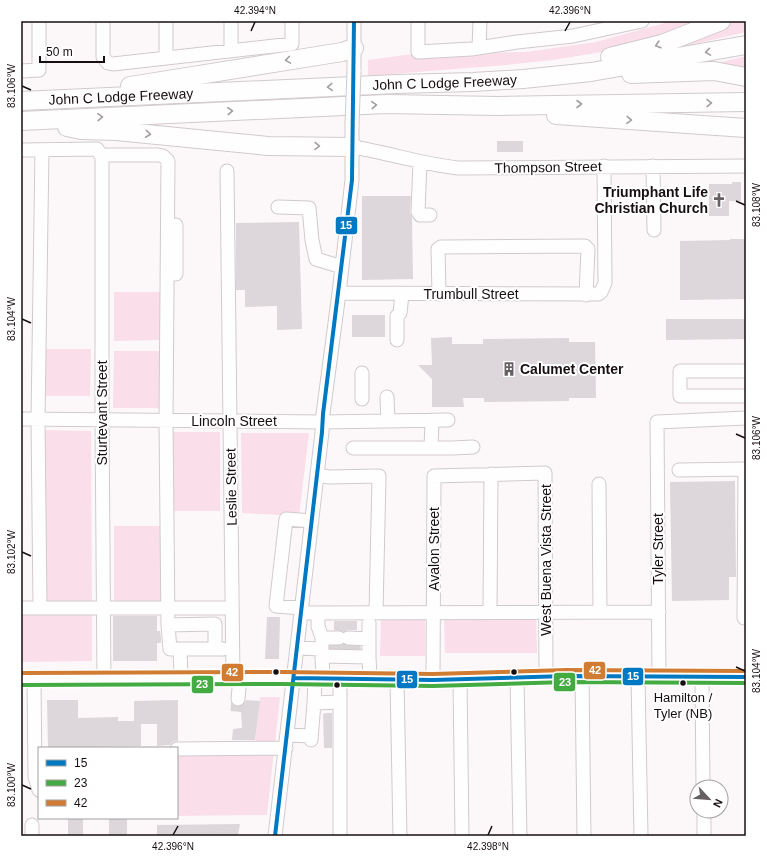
<svg xmlns="http://www.w3.org/2000/svg" width="767" height="857" font-family="Helvetica,sans-serif">
	<rect width="100%" height="100%" fill="#fcf8fa"/>
	<!-- green -->
	<path fill="#fadeea" d="M672,21H706L621,49L553,60L506,65L368,76V60L413,54L526,52L596,42Z
		M730,21H746V32L677,48V43Z
		M746,56V72L722,67L721,62Z
		M114,292H162V340L114,341Z
		M42,349H91L90,396H42Z
		M114,351H162V408H113Z
		M42,430L91,431L92,606L46,605Z
		M171,432H220V511H172Z
		M241,433H309L299,516L242,513Z
		M114,526H163V605H114Z
		M92,613V661L22,662V614Z
		M444,614H536L537,653H445Z
		M381,616H425V656H380Z
		M260,697H280L275,744H255Z
		M274,751L267,815L177,816V752Z"/>
	<!-- building -->
	<path fill="#ddd6da" d="M497,141H523V152H497Z
		M732,182H741V201H729V216H709V184H732Z
		M362,196H411L410,212L412,218L413,279L362,280Z
		M299,222L302,329L277,330V306L245,307V290H236V223Z
		M730,239H746V299L680,300V241L730,240Z
		M352,315H385V337H352Z
		M666,319H746V339L666,340Z
		M452,337V344H483V339L569,338V342H595L596,398H569V401L484,402V398H463L464,407H432V379L418,365H432L431,338Z
		M735,481L736,577H729V600L672,601L670,482Z
		M113,616H157V631H160L161,638V643H157V661H113Z
		M267,617H280L279,659H265Z
		M334,621H357V630H348L344,632L334,630Z
		M47,700H78V718L118,717V721H134V701L178,700V741L173,742L170,745L157,746V724H141V746L48,748Z
		M246,700L260,701L255,740H232L233,729L242,728L241,712L231,711L232,704L237,707L241,706L244,704Z
		M326,713H332V748H324L323,714Z
		M68,818H83V836H68Z
		M109,818H127V836H109Z
		M240,824L238,836H157V825Z"/>
	<g fill="none" stroke-linecap="round" stroke-linejoin="round">
		<!-- minor-tunnel -->
		<path stroke="#dad5d7" stroke-width="13" stroke-dasharray="13 6" stroke-linecap="butt" d="M354,643V653
			M335,644V653
			M344,653V638
			M237,711L238,699"/>
		<defs>
			<path id="minor" d="M103,21V57L108,63L113,64L292,44V21
				M166,21V58
				M231,21V51
				M418,21V52L471,49L517,42L573,36L642,21
				M479,48L480,21
				M21,71L39,70V21
				M354,72V21
				M353,147C389,153 422,164 458,168L746,166
				M21,150L97,149L102,157V420L104,679
				M101,155H158L163,156L168,161L166,421L168,625
				M420,162L418,212L420,215H430
				M653,166L654,230
				M227,171L233,678
				M278,207L309,208L312,240L316,259L342,267
				M176,274V225
				M339,293L598,294L601,292L605,283L604,166
				M439,294L438,249L441,247L585,246L588,249L586,295
				M397,340V316L400,313L402,294
				M746,371H680V396H746
				M362,373V399
				M387,397L388,421
				M21,419L322,422L448,420
				M353,448H452L473,447
				M431,448L432,420
				M745,469L744,618H746
				M679,470L746,469
				M317,475L329,477L379,476L376,613
				M599,484L600,612
				M21,608H232
				M40,608L38,419L42,150
				M301,608L276,606L286,519L312,521
				M490,612L491,474
				M301,613L659,612
				M369,623V639
				M322,638H339
				M297,648L322,649V638L318,626V613
				M180,649H170L168,625L215,624V648
				M322,649V656L369,657V639L348,638
				M322,656L323,678
				M369,657L370,678
				M582,676L584,836
				M702,676L703,787
				M638,677L641,836
				M659,677L657,422L746,418
				M181,678L180,649H223
				M340,678V836
				M517,678L520,836
				M34,679L35,777L39,790
				M397,679L400,836
				M460,679L462,836
				M433,680L434,476L545,473L546,677
				M238,699L240,678
				M314,703L315,678
				M287,735L311,736
				M311,740L314,703L339,702
				M177,749L286,748
				M704,811V836
				M32,825V836
				M275,836L322,432L323,414L339,293L352,180V124"/>
			<path id="major" d="M21,679L281,678L433,680L567,676L746,677"/>
			<g id="highway">
				<path d="M610,57L662,44L721,21"/>
				<path d="M631,74L714,71L746,77"/>
				<path d="M130,86L342,52L354,48"/>
				<path id="s1" d="M21,101L397,84L473,82L523,79L591,72L746,45"/>
				<path d="M556,115L746,128"/>
				<path d="M21,121L386,104L498,106L746,102"/>
				<path d="M67,127L81,130L116,131L268,146L353,147"/>
			</g>
		</defs>
		<!-- minor casing -->
		<use href="#minor" stroke="#d1cacd" stroke-width="15"/>
		<!-- major casing -->
		<use href="#major" stroke="#d1cacd" stroke-width="18"/>
		<!-- highway casing -->
		<use href="#highway" stroke="#d1cacd" stroke-width="20"/>
		<!-- minor -->
		<use href="#minor" stroke="#fffefe" stroke-width="13"/>
		<!-- major -->
		<use href="#major" stroke="#fffefe" stroke-width="16"/>
		<!-- highway -->
		<use href="#highway" stroke="#fffefe" stroke-width="18"/>
		<defs>
			<path id="minor-bridge" d="M352,124L354,72"/>
		</defs>
		<!-- minor-bridge casing -->
		<use href="#minor-bridge" stroke="#d1cacd" stroke-width="15" stroke-linecap="butt"/>
		<!-- minor-bridge -->
		<use href="#minor-bridge" stroke="#fffefe" stroke-width="13"/>
		<defs>
			<path id="bus-1" d="M294,678L433,680L567,676L746,677
				M275,836L322,432L323,414L352,180L354,21"/>
			<path id="bus-2" d="M21,685L281,684L433,686L567,682L746,683"/>
			<path id="bus-3" d="M21,673L281,672L433,674L567,670L746,671"/>
		</defs>
		<!-- bus-1 casing -->
		<use href="#bus-1" stroke="#fff" stroke-width="7"/>
		<!-- bus-2 casing -->
		<use href="#bus-2" stroke="#fff" stroke-width="7"/>
		<!-- bus-3 casing -->
		<use href="#bus-3" stroke="#fff" stroke-width="7"/>
		<!-- bus-1 -->
		<use href="#bus-1" stroke="#0079c2" stroke-width="4"/>
		<!-- bus-2 -->
		<use href="#bus-2" stroke="#44aa42" stroke-width="4"/>
		<!-- bus-3 -->
		<use href="#bus-3" stroke="#d07c32" stroke-width="4"/>
	</g>
	<!-- one-way arrows -->
	<defs><path id="oneway-chevron" d="M-2-3.5L2.5 0L-2 3.5" fill="none" stroke-width="1.6" stroke-linecap="round" stroke-linejoin="round"/></defs>
	<g stroke="#a29ea0">
		<use href="#oneway-chevron" transform="translate(658 45) rotate(164)"/>
		<use href="#oneway-chevron" transform="translate(708 52) rotate(171)"/>
		<use href="#oneway-chevron" transform="translate(288 60) rotate(171)"/>
		<use href="#oneway-chevron" transform="translate(330 87) rotate(177)"/>
		<use href="#oneway-chevron" transform="translate(709 103) rotate(-1)"/>
		<use href="#oneway-chevron" transform="translate(579 104)"/>
		<use href="#oneway-chevron" transform="translate(374 105) rotate(-3)"/>
		<use href="#oneway-chevron" transform="translate(230 111) rotate(-3)"/>
		<use href="#oneway-chevron" transform="translate(100 117) rotate(-3)"/>
		<use href="#oneway-chevron" transform="translate(629 120) rotate(3)"/>
		<use href="#oneway-chevron" transform="translate(148 134) rotate(6)"/>
		<use href="#oneway-chevron" transform="translate(317 146) rotate(1)"/>
	</g>
	<!-- ticks -->
	<path fill="none" stroke="#170e12" stroke-width="1.5" d="M251,31L255,22M565,31L570,22M22,86L31,90M736,201L745,205M22,319L31,323M736,434L745,438M22,552L31,556M736,667L745,671M22,785L31,789M173,835L178,826M488,835L492,826"/>
	<!-- icons -->
	<defs>
		<symbol id="church-bare" viewBox="-9 -9 18 18"><path d="M-1.2-6h2.4v3.5h3.3v2.4h-3.3V6h-2.4V-.1h-3.3v-2.4h3.3Z" fill="#676063" stroke="#fff" stroke-width="2.5" paint-order="stroke"/></symbol>
		<symbol id="building-bare" viewBox="-9 -9 18 18"><path d="M-4-6H4V6H1V3H-1V6H-4ZM-2.5-4.3h1.7v1.8h-1.7ZM.8-4.3h1.7v1.8H.8ZM-2.5-1h1.7V.8h-1.7ZM.8-1h1.7V.8H.8Z" fill="#676063" stroke="#fff" stroke-width="2.5" paint-order="stroke"/></symbol>
	</defs>
	<g fill-rule="evenodd">
		<use href="#church-bare" x="709" y="190" width="20" height="20"/>
		<use href="#building-bare" x="499" y="359" width="20" height="20"/>
	</g>
	<!-- markers -->
	<g fill="#170e12" stroke="#fff" stroke-width="1.5">
		<circle cx="276" cy="672" r="3.5"/>
		<circle cx="514" cy="672" r="3.5"/>
		<circle cx="683" cy="683" r="3.5"/>
		<circle cx="337" cy="685" r="3.5"/>
	</g>
	<g text-anchor="middle" stroke-width="4" stroke-linejoin="round" paint-order="stroke">
		<!-- bus labels -->
		<g font-size="13" fill="#170e12" stroke="#fff">
			<text x="683" y="702">Hamilton /<tspan x="683" dy="16">Tyler (NB)</tspan></text>
		</g>
		<!-- street labels -->
		<g font-size="14" fill="#170e12" stroke="#fff">
			<text dy="5" stroke="none"><textPath href="#s1" startOffset="424">John C Lodge Freeway</textPath></text>
			<text dy="5" stroke="none"><textPath href="#s1" startOffset="100">John C Lodge Freeway</textPath></text>
			<text transform="translate(548 167) rotate(-1)" y="5">Thompson Street</text>
			<text x="471" y="299">Trumbull Street</text>
			<text transform="translate(102 413) rotate(-90)" y="5">Sturtevant Street</text>
			<text x="234" y="426">Lincoln Street</text>
			<text transform="translate(231 487) rotate(-91)" y="5">Leslie Street</text>
			<text transform="translate(434 549) rotate(-90)" y="5">Avalon Street</text>
			<text transform="translate(658 549) rotate(-90)" y="5">Tyler Street</text>
			<text transform="translate(546 560) rotate(-90)" y="5">West Buena Vista Street</text>
		</g>
		<!-- poi labels -->
		<g font-size="14" font-weight="bold" fill="#170e12" stroke="#fff" text-anchor="end">
			<text x="708" y="197">Triumphant Life<tspan x="708" dy="16">Christian Church</tspan></text>
			<text x="520" y="374" text-anchor="start">Calumet Center</text>
		</g>
	</g>
	<g stroke="#fff" stroke-width="1.5">
		<rect x="335" y="216" width="23" height="19" rx="4" fill="#0079c2"/>
		<rect x="583" y="661" width="23" height="19" rx="4" fill="#d07c32"/>
		<rect x="221" y="663" width="23" height="19" rx="4" fill="#d07c32"/>
		<rect x="622" y="667" width="22" height="19" rx="4" fill="#0079c2"/>
		<rect x="396" y="670" width="22" height="19" rx="4" fill="#0079c2"/>
		<rect x="553" y="672" width="23" height="20" rx="4" fill="#44aa42"/>
		<rect x="191" y="675" width="23" height="19" rx="4" fill="#44aa42"/>
	</g>
	<g font-size="11" text-anchor="middle" font-weight="bold" fill="#fff">
		<text x="346" y="229">15</text>
		<text x="595" y="674">42</text>
		<text x="232" y="676">42</text>
		<text x="633" y="680">15</text>
		<text x="407" y="683">15</text>
		<text x="565" y="686">23</text>
		<text x="202" y="688">23</text>
	</g>
	<!-- border -->
	<rect width="767" height="857" fill="none" stroke="#ffffff" stroke-width="44"/>
	<!-- legend -->
	<rect x="38" y="747" width="140" height="72" fill="#ffffff" stroke="#a29fa0"/>
	<rect x="46" y="760" width="20" height="6" fill="#0079c2" stroke="#a29fa0"/>
	<text x="74" y="767" font-size="12" fill="#170e12">15</text>
	<rect x="46" y="780" width="20" height="6" fill="#44aa42" stroke="#a29fa0"/>
	<text x="74" y="787" font-size="12" fill="#170e12">23</text>
	<rect x="46" y="800" width="20" height="6" fill="#d07c32" stroke="#a29fa0"/>
	<text x="74" y="807" font-size="12" fill="#170e12">42</text>
	<!-- north arrow -->
	<g transform="translate(709 799) rotate(116)"><circle r="19" fill="#ffffff" stroke="#a29fa0"/>
	<path d="M0-3L7 15L0 10L-7 15Z" fill="#676063"/>
	<text y="-6" font-size="11" font-weight="bold" text-anchor="middle" fill="#170e12">N</text>
	</g>
	<!-- scale -->
	<path d="M40 56v6h64v-6" fill="none" stroke="#170e12" stroke-width="2"/>
	<text x="46" y="56" font-size="12" fill="#170e12" stroke="#ffffff" stroke-width="3" paint-order="stroke">50 m</text>
	<rect x="22" y="22" width="723" height="813" fill="none" stroke="#170e12" stroke-width="1.5"/>
	<g font-size="10" text-anchor="middle" fill="#170e12">
		<text x="255" y="14">42.394°N</text>
		<text x="570" y="14">42.396°N</text>
		<text transform="translate(11 86) rotate(-90)" y="4">83.106°W</text>
		<text transform="translate(756 205) rotate(-90)" y="4">83.108°W</text>
		<text transform="translate(11 319) rotate(-90)" y="4">83.104°W</text>
		<text transform="translate(756 438) rotate(-90)" y="4">83.106°W</text>
		<text transform="translate(11 552) rotate(-90)" y="4">83.102°W</text>
		<text transform="translate(756 671) rotate(-90)" y="4">83.104°W</text>
		<text transform="translate(11 785) rotate(-90)" y="4">83.100°W</text>
		<text x="173" y="850">42.396°N</text>
		<text x="488" y="850">42.398°N</text>
	</g>
</svg>
